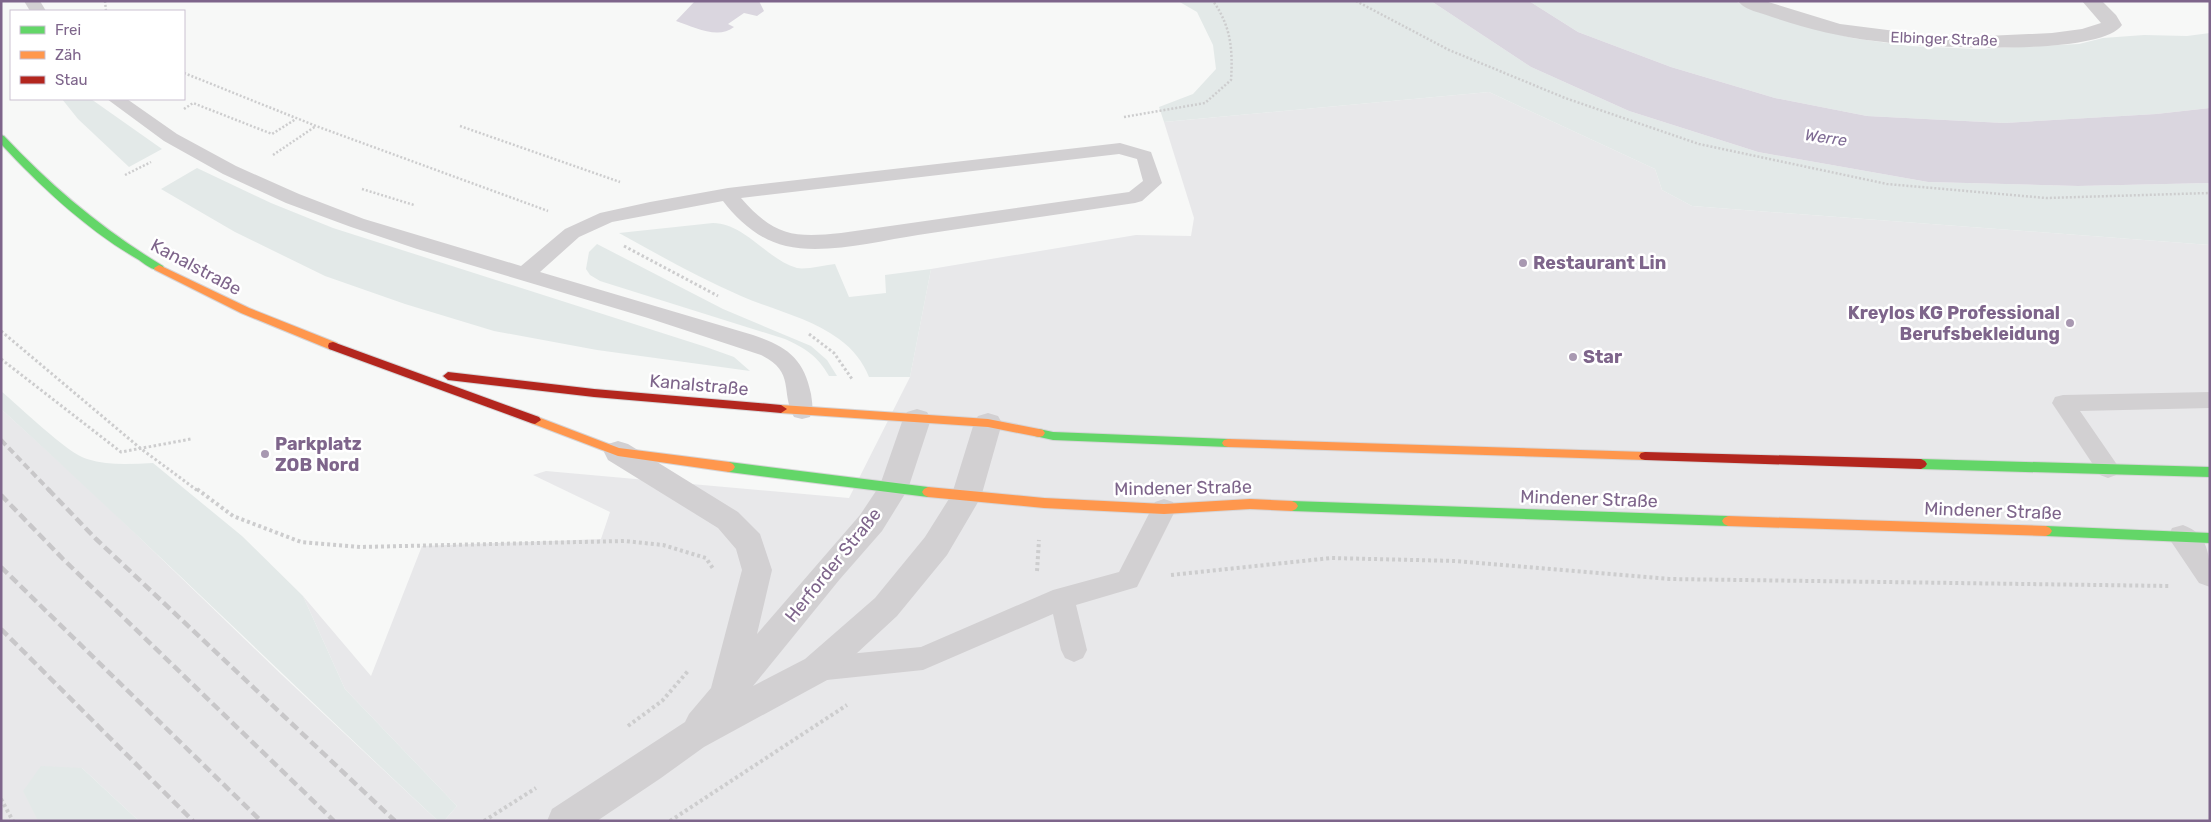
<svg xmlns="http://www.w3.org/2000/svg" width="2211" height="822" font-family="Rubik,sans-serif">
	<rect width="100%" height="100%" fill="#f7f8f7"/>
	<!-- built -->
	<path fill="#e8e8ea" d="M1489,92L1655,169L1662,190L1692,206L2210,245V821H444L457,806L345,689L303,596L371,676L422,546L601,539L610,512L533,475L546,471L849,498L910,377L931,269L1136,235L1191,236L1194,218L1164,122Z
		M1,409L88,488L282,675L438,821H139L82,768L85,821H1Z"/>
	<!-- green -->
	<path fill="#e3e9e8" d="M1178,1H1431L1531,67L1629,111L1758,152L1928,182L2078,186L2210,183V245L1692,206L1662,190L1655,169L1489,92L1164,122L1159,107L1193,94L1216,69L1213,45L1197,12Z
		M1529,1H1734L1783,19L1852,38L1909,46L1978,49L2079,44L2103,38L2144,35L2187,36L2210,33V108L2156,114L2004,123L1867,116L1775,98L1671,67L1578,32Z
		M62,99H91L162,149L129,167L78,119Z
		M197,168L271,203L333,228L706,347L734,357L750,371L597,350L494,331L405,304L325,276L235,232L161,189Z
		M713,223C746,224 766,259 797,268C805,270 826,265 835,264L849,297L886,293L885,275L931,269L910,377H869C863,362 853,349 839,339C811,318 773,310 741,296C699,278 659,255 619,233Z
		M597,244L723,309L811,346L827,360L837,376H829C817,355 806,349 785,339L600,281L590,275L586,269L589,252Z
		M1,391C19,406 68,454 87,459C109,466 131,464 153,463L242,536L303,596L345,689L457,806L444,821H438C292,684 149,544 1,409Z
		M41,766L82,768L139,821H38L23,791Z"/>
	<!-- water -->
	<path fill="#dad6df" d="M695,1H759L764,11L757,16L744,13L728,24L734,27C718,40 694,27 676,21Z
		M1431,1H1529L1578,32L1671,67L1775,98L1867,116L2004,123L2156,114L2210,108V183L2078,186L1928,182L1758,152L1629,111L1531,67Z"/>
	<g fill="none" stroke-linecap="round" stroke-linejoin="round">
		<defs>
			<path id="fast" d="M1,135L4,136C52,187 103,230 163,266L164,268L163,270C154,272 146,265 139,260C87,230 42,188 1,144Z
				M1039,429L1053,432L1228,439L1232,440L1234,443L1232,446L1228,447L1053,440L1035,436L1033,433L1035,430Z
				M1921,459L2210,467V477L1921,469L1917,467L1915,464L1917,461Z
				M729,462L928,487L932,489L934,492L932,495L928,497L729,472L725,470L723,467L725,464Z
				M1292,501L1728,516L1732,518L1734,521L1732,524L1728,526L1292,511L1288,509L1286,506L1288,503Z
				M2046,526L2210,533V543L2046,536L2042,534L2040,531L2042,528Z"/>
			<path id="slow" d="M159,265L249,308L337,343L338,346L333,350L329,349L241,313L155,270L154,268Z
				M781,405L988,419L1039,429L1043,430L1045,433L1043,436L1039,437L988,427L781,413L775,409Z
				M535,416L619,448L729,462L733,464L735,467L733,470L729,472L618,456L531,423L529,420Z
				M1228,439L1645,452L1649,453L1651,456L1649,459L1645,460L1228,447L1224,446L1222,443L1224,440Z
				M928,487L1044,498L1164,504L1250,499L1292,501L1296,503L1298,506L1296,509L1292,511L1250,509L1164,514L1044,508L928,497L924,495L922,492L924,489Z
				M1728,516L2046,526L2050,528L2052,531L2050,534L2046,536L1728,526L1724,524L1722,521L1724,518Z"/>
			<path id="jam" d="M333,342L539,417L541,420L535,424L531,423L329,349L328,346L329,343Z
				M448,372L594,389L781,405L787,409L781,413L594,397L448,380L443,376Z
				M1645,452L1921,459L1925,461L1927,464L1925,467L1921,469L1645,460L1641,459L1639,456L1641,453Z"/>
		</defs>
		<!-- fast casing -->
		<use href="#fast" stroke="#d6d5d7" stroke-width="2"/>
		<!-- slow casing -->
		<use href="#slow" stroke="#d6d5d7" stroke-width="2"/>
		<!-- jam casing -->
		<use href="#jam" stroke="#d6d5d7" stroke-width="2"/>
		<!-- path-far2 -->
		<path stroke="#cdcdce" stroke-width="2.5" stroke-dasharray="2 2" stroke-linecap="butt" d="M105,1L106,11
			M1356,1L1449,50L1565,98L1699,144L1887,184L2046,198L2210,193
			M184,73L316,126L548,211
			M184,109L193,103L272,134L296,119
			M1124,117L1205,103L1231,80C1233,50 1231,26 1213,1
			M460,126L620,182
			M273,155L316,126
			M125,175L151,162
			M362,189L414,205"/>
		<!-- path-far1 -->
		<path stroke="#cdcdce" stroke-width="3" stroke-dasharray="2.5 2.5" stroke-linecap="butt" d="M624,246L718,296
			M1,331L140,448L198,491
			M809,334L834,353L852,379
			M1,359L121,452L191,439"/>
		<!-- path -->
		<path stroke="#cdcdce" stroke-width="4" stroke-dasharray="3 3" stroke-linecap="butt" d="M197,489L233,516L301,542L360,547L625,541L663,545L706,558L714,570
			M1037,571L1039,540
			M1171,575L1331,558L1456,561L1669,579L2170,586
			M628,726L662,701L688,671
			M1,799L13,821
			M484,821L536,788
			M670,821L847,705"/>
		<!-- lane -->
		<path fill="#d2d0d2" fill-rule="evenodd" d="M24,1H40L46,11H30Z
			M107,99H127L177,134L236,166L299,194L364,219L521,266L565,229L600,213L650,202L728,188L1120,143L1151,152L1162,183L1142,201L1135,203C1063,214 990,224 918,235C879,241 825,255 786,246C760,240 739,222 723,201L612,222L579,237L540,272L753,335C786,346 804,358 811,394C812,402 814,409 810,417L802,419L794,417C780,392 796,372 761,355L648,318L417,249L351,227L286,203L223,174L164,141ZM1119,154L1137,159L1143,181L1129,192L841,233C794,238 774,236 741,198Z
			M2210,392V408L2080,411L2120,469L2116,475L2108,478L2100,475L2052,403L2055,397L2063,395Z
			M1164,499L1173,502L1176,509L1137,587L1076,605L1087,650L1083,658L1074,662L1065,658L1061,650L1053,614L923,670L817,681L808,677L804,669L808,661L817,657L921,647L1053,590L1119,572L1155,502Z"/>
		<!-- street -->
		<path fill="#d2d0d2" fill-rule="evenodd" d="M1738,1H1765L1840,24L1919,34L1986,36L2052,33L2082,29L2101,23L2082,1H2102L2116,15L2122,25C2099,58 1916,47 1875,41C1840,37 1805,28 1772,17C1762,13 1744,10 1738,1Z
			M917,409L927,412L931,419L908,489L882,531L840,579L753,686L805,659L875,598L925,537L952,494L974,423L978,416L988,413L998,416L1002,423L981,497L947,555L897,616L829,679L704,747L661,778L597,821H547L552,809L685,722L689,714L711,688L742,570L736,549L718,528L608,460L604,452L608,444L618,441L628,444L738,512L760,534L772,570L757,634L860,515L880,485L903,419L907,412Z
			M2183,525C2211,535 2210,560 2210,587L2199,583L2168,537L2172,528Z"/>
		<!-- fast -->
		<use href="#fast" fill="#63d668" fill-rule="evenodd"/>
		<!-- slow -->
		<use href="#slow" fill="#ff974d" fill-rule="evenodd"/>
		<!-- jam -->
		<use href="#jam" fill="#b3261e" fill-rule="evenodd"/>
		<!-- rail-far1 -->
		<path stroke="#c8c7c9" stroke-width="4" stroke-dasharray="7 4" stroke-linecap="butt" d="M1,440L50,491"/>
		<!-- rail -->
		<path stroke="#c8c7c9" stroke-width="4.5" stroke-dasharray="9 4.5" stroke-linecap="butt" d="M48,489L96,539L395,821
			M1,495L63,559L334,821
			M1,567L261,821
			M1,629L193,821"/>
	</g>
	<!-- markers -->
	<g fill="#a898b1" stroke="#fff" stroke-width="2">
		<circle cx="1523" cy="263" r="5"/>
		<circle cx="2070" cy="323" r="5"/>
		<circle cx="1573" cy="357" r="5"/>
		<circle cx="265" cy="454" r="5"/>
	</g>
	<g text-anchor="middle" stroke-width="5" stroke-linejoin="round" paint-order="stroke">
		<!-- far-street labels -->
		<g font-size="15" fill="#7e658b" stroke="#fff">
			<text transform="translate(1944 39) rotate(2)" y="5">Elbinger Straße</text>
		</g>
		<!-- far-water labels -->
		<g font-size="16" font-style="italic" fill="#7f6b94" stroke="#fff">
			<text transform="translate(1826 137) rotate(8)" y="6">Werre</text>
		</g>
		<!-- poi labels -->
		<g font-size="18" font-weight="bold" fill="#7e658b" stroke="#fff" text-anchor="start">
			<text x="1533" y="269">Restaurant Lin</text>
			<text x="2060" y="319" text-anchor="end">Kreylos KG Professional<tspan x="2060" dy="21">Berufsbekleidung</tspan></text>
			<text x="1583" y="363">Star</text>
			<text x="275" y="450">Parkplatz<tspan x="275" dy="21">ZOB Nord</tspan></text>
		</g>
		<!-- street labels -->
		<g font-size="18" fill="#7e658b" stroke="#fff">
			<text transform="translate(196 267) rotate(28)" y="6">Kanalstraße</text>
			<text transform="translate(699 385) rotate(5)" y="6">Kanalstraße</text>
			<text transform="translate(1183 488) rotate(-1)" y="6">Mindener Straße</text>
			<text transform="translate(1589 499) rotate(2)" y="6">Mindener Straße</text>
			<text transform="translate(1993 511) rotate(2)" y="6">Mindener Straße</text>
			<text transform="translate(833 565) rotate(-51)" y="6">Herforder Straße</text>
		</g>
	</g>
	<!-- border -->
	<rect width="2211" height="822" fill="none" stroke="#7e658b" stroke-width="5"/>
	<!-- legend -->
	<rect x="10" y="10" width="175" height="90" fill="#ffffff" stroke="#cbc1d1"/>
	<rect x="20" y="26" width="25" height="8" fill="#63d668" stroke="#cbc1d1"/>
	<text x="55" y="35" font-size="15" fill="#7e658b">Frei</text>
	<rect x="20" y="51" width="25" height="8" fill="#ff974d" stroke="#cbc1d1"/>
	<text x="55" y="60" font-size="15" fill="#7e658b">Zäh</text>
	<rect x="20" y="76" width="25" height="8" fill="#b3261e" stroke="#cbc1d1"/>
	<text x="55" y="85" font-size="15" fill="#7e658b">Stau</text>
</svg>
